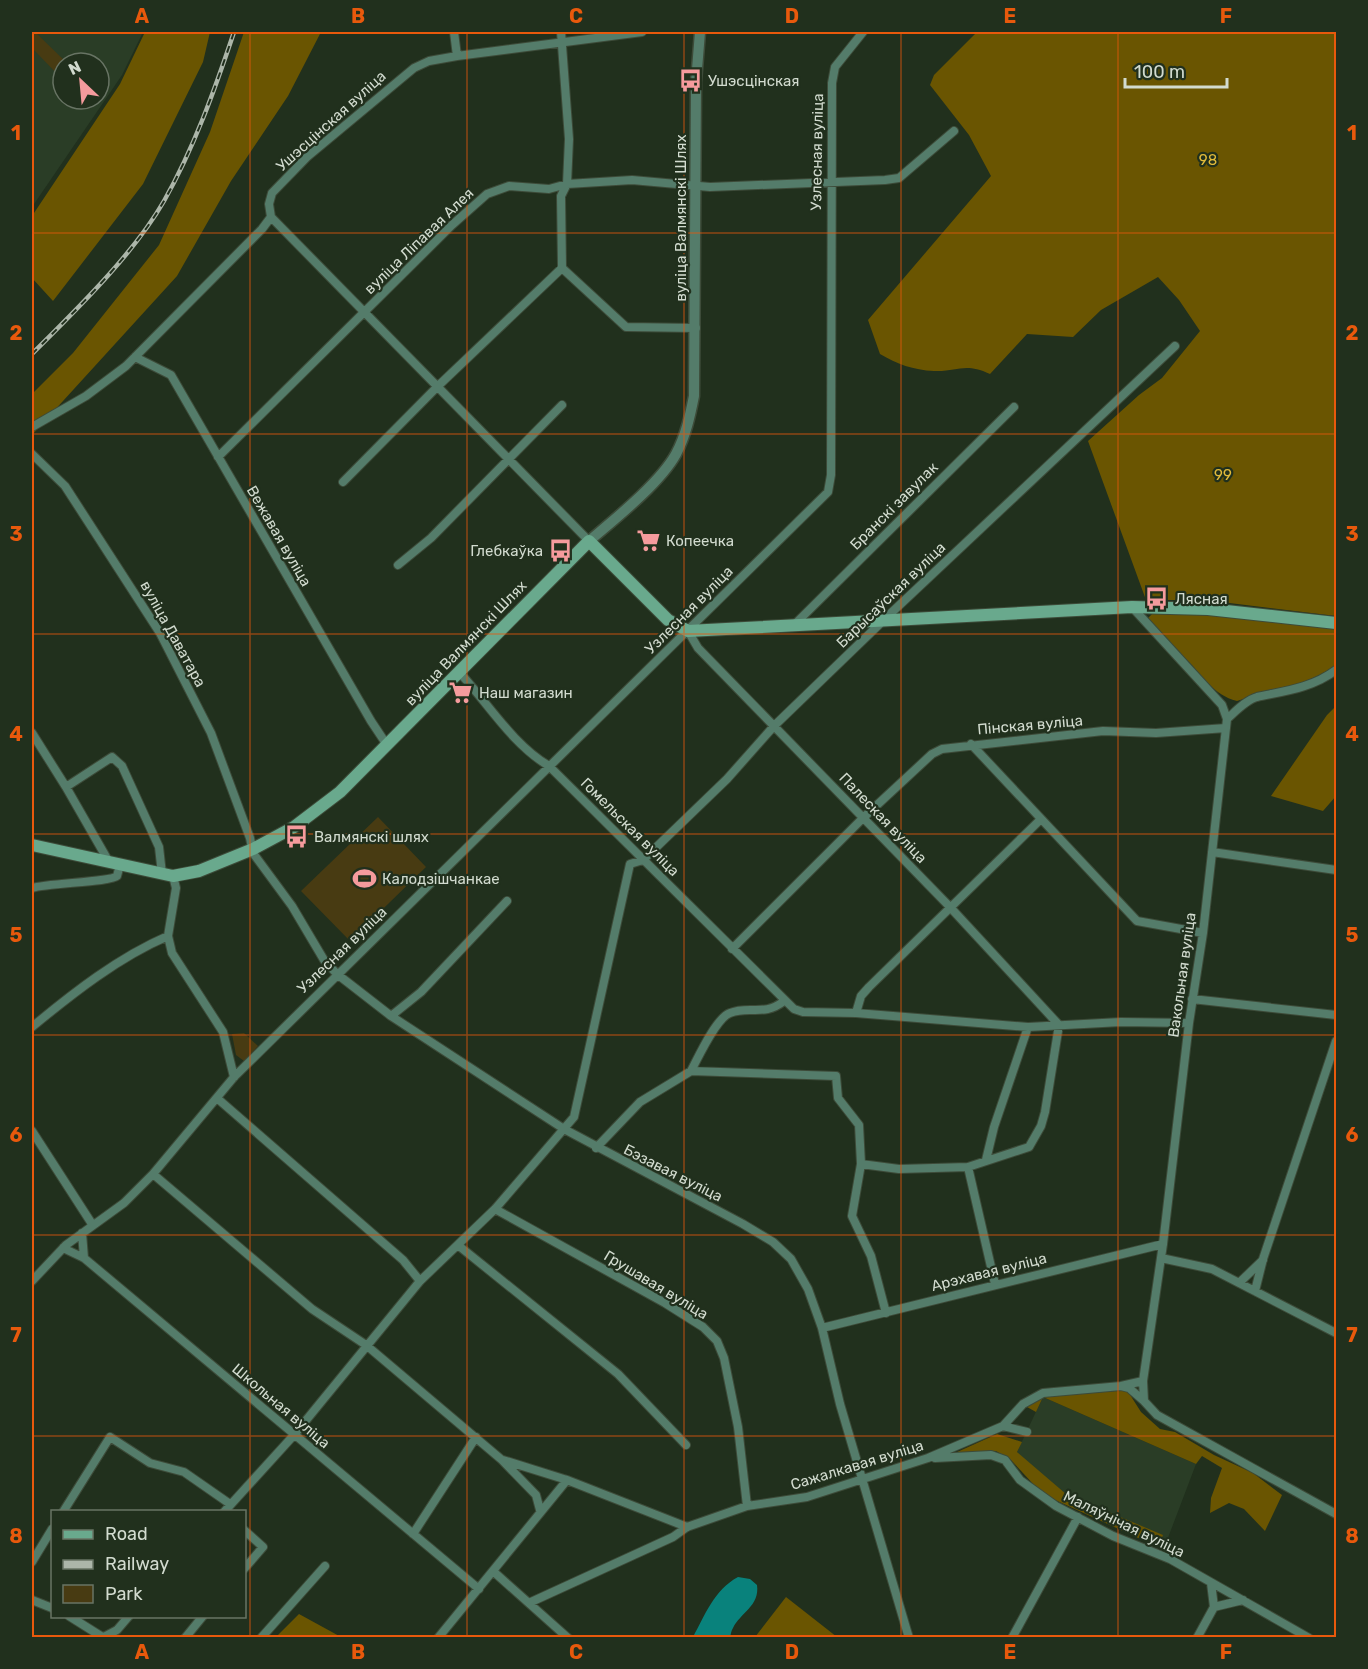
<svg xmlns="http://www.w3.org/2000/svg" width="1368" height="1669" font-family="Rubik,sans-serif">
	<rect width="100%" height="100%" fill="#21301d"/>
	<!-- built -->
	<path fill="#2a3d26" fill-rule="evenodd" d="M32,32H143L122,75L32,207ZM63,63H99V99H63Z
		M1043,1397L1196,1464L1166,1543L1054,1493L1017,1452Z"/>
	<!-- green -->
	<path fill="#483b12" d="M32,32H35L67,63H63V80L32,48Z
		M378,817L426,867L350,941L301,891Z
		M244,1033L258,1046L244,1061L236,1055L232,1034Z"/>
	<!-- forest -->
	<path fill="#6a5501" d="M145,32H210L203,62L143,184L53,301L32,278V216L120,84Z
		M244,32H321L288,96L231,181L177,276L32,435V394L73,353L159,245L210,132Z
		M977,32H1336V616L1205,600H1146L1088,441L1139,395L1162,378L1200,331L1179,300L1158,277L1101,310L1073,337L1027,334L990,374C964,362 958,372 934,371C913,370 897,364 880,354L868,320L991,176L969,135L930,85L934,75Z
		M1204,612L1336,627V665C1308,686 1270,690 1237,701C1213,695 1203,676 1187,660C1173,646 1159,634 1148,618L1153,613Z
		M1336,706V796L1323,811L1271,796L1327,715Z
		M1127,1390L1141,1412L1160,1429L1175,1432L1214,1455L1253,1473L1282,1495L1265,1531L1244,1509L1229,1503L1210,1513L1211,1498L1222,1468L1202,1456L1196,1464L1043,1397L1036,1412L1027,1407L1043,1397Z
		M997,1434L1022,1442L1017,1452L1066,1494L1163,1535L1158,1547L1053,1499L1035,1486L1011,1460L996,1451L955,1453Z
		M786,1597L837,1637H838H755Z
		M299,1614L341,1637H276Z"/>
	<!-- water -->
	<path fill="#09827c" d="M738,1577L750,1579L757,1585C760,1606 740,1613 733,1628C731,1631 731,1634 730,1637H693C705,1615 714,1590 738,1577Z"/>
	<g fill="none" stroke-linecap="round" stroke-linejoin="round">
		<defs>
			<path id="minor" d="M454,32L457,56
				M561,32L569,139L567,184L561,196L562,268L626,327L696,328
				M271,217L589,541
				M135,357L171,375L371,721L387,745
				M32,427L86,396L126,366L262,229L271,217L269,204L272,193L307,157L414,68L429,61L457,56L642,32
				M32,454L65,486L160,633L211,733L250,838L253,853L292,906L324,960L337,974L391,1016L564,1129L743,1224L773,1242L791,1259L808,1289L822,1328L840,1404L909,1638
				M218,457L452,225L487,194L509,186L549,189L567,184L632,180L710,187L885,180L899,178L954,131
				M343,482L437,387L562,268
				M398,565L431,538L562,405
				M1132,607L1222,705L1227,719L1203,933L1189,1023L1163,1244L1143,1381L1144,1401L1157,1415L1336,1514
				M794,625L1014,407
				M688,631L698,648L949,906L1059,1025L1045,1112L1041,1126L1029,1147L968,1167L899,1169L861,1164
				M459,672C488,703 512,744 549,766L794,1009L803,1012L856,1013L1028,1027L1121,1022L1189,1023
				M1227,719C1235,712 1246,700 1257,697C1285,691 1312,688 1336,670
				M32,733L66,787L109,862
				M971,744L1137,921L1203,933
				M66,787L112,757L122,766L159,847L162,874
				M1212,852L1336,870
				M173,876L176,888L168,936L172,953L223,1032L234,1077
				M32,888C48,883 111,882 117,876L120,865
				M732,949L863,818L932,754L942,749L1103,731L1156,733L1226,728
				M1192,999L1336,1015
				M856,1013L861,996L869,987L1040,820
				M391,1016L421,992L507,901
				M32,1027C73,993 119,957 168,936
				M691,1071C698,1058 716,1018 730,1013C749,1005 764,1017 784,1001
				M218,1099L403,1260L420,1281
				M32,1131L92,1224
				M596,1148L640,1102L691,1071L836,1076L838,1098L859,1125L861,1164L852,1216L871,1256L886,1313
				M986,1160L994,1127L1028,1027
				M968,1167L995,1284
				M153,1174L312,1309L366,1345L502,1460L536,1495L540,1510
				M495,1209L665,1303L703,1327L717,1341L724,1358L738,1427L747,1506
				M82,1233L84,1258
				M459,1246L618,1374L686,1445
				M63,1248L84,1258L479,1589
				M1161,1258L1212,1269L1336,1333
				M32,1281L66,1245L124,1203L153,1174L234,1077L828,492L831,475L832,83L835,67L863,32
				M1239,1283L1263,1260
				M1255,1291L1263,1259L1336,1041
				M822,1328L1163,1244
				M1121,1386L1129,1388L1144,1401
				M1003,1426L1027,1432
				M935,1458L991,1455L1005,1460L1020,1480L1056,1506L1113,1536L1170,1559L1309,1638
				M503,1460L567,1480L687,1527
				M63,1512L110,1437L150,1463L184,1472L230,1504
				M224,1512L294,1435L420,1281L495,1209L574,1117L630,864L643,860L727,779L774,726L890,614L1175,346
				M244,1530L263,1547L244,1569
				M413,1534L476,1437
				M32,1562L52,1529
				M494,1572L568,1638
				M1211,1583L1214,1607
				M32,1600L52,1608
				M531,1602L673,1537L687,1527L747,1506L807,1497L928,1458L1003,1426L1023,1404L1043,1393L1121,1386L1143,1381
				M69,1616L104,1638
				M102,1638L117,1630L129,1616
				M185,1638L203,1616
				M261,1638L325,1566
				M438,1638L567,1480
				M1012,1638L1078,1517
				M1197,1638L1214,1607L1243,1600"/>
			<path id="tertiary" d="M589,541C615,519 660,483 676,454C686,435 690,416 694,396L696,82L700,32"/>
			<path id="secondary" d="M32,845L173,876L199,871L253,849L294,827L340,792L589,541L668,620L688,631L1132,607L1208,609L1336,623"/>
		</defs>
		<!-- minor casing -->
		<use href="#minor" stroke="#3d4b39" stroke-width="10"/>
		<!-- tertiary casing -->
		<use href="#tertiary" stroke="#3d4b39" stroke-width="13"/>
		<!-- secondary casing -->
		<use href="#secondary" stroke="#3d4b39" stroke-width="14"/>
		<!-- minor -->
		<use href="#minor" stroke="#547c6a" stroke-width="8"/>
		<!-- tertiary -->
		<use href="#tertiary" stroke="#547c6a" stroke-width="10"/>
		<!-- secondary -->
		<use href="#secondary" stroke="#69a98d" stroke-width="12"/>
		<defs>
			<path id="rail" d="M32,354C76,310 133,255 164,201C194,148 215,89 234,32"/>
		</defs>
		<!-- rail casing -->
		<use href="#rail" stroke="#acb6a9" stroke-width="4.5"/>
		<!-- rail -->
		<use href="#rail" stroke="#21301d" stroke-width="2" stroke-dasharray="7" stroke-linecap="butt"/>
	</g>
	<!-- grid -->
	<path fill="none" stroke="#e8590c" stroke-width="1.5" stroke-opacity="0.55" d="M250,32V1638M467,32V1638M684,32V1638M901,32V1638M1118,32V1638M32,233H1336M32,434H1336M32,634H1336M32,834H1336M32,1035H1336M32,1235H1336M32,1436H1336"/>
	<!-- icons -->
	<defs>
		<symbol id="bus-bare" viewBox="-9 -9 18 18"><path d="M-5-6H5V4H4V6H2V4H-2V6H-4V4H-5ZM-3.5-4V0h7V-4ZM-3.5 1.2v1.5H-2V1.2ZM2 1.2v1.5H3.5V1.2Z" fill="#f59b9d" stroke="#21301d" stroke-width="2.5" paint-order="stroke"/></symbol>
		<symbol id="supermarket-bare" viewBox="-9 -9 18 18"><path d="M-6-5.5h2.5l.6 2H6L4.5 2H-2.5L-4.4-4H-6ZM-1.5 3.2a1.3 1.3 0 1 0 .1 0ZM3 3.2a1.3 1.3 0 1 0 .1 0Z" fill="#f59b9d" stroke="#21301d" stroke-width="2.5" paint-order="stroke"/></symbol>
		<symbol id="stadium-bare" viewBox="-9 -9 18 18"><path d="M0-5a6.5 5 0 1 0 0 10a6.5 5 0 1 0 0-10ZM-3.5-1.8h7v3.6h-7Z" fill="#f59b9d" stroke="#21301d" stroke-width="2.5" paint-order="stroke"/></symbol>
	</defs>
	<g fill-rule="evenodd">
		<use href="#bus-bare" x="674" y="64" width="33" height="33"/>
		<use href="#supermarket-bare" x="632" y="524" width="33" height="33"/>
		<use href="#bus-bare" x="544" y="534" width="33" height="33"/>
		<use href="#bus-bare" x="1140" y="582" width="33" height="33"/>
		<use href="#supermarket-bare" x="444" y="676" width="33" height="33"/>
		<use href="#bus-bare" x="280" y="820" width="33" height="33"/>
		<use href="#stadium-bare" x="348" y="862" width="33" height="33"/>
	</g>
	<g text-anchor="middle" stroke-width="4.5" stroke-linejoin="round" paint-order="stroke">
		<!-- poi labels -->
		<g font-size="15" fill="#d2dbcf" stroke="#21301d" text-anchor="start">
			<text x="708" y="86">Ушэсцінская</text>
			<text x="666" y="546">Копеечка</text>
			<text x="543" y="556" text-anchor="end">Глебкаўка</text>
			<text x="1175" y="604">Лясная</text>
			<text x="479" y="698">Наш магазин</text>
			<text x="314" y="842">Валмянскі шлях</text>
			<text x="382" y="884">Калодзішчанкае</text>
		</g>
		<!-- street labels -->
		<g font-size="15" fill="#d2dbcf" stroke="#21301d">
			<text transform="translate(331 121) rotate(-42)" y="5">Ушэсцінская вуліца</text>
			<text transform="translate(817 152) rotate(-89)" y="5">Узлесная вуліца</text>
			<text transform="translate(681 218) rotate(-90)" y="5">вуліца Валмянскі Шлях</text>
			<text transform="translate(419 241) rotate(-44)" y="5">вуліца Ліпавая Алея</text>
			<text transform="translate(894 506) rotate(-45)" y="5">Бранскі завулак</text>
			<text transform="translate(279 536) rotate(60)" y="5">Вежавая вуліца</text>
			<text transform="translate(891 595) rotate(-44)" y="5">Барысаўская вуліца</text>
			<text transform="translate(689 610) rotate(-45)" y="5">Узлесная вуліца</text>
			<text transform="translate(173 634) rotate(61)" y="5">вуліца Даватара</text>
			<text transform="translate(466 643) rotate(-46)" y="5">вуліца Валмянскі Шлях</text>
			<text transform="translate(1030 725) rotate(-5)" y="5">Пінская вуліца</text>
			<text transform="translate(883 818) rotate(46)" y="5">Палеская вуліца</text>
			<text transform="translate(630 827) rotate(45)" y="5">Гомельская вуліца</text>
			<text transform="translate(342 950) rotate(-44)" y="5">Узлесная вуліца</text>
			<text transform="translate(1182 975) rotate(-82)" y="5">Вакольная вуліца</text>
			<text transform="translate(673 1173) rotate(27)" y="5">Бэзавая вуліца</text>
			<text transform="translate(989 1272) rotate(-14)" y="5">Арэхавая вуліца</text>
			<text transform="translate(656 1285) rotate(31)" y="5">Грушавая вуліца</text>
			<text transform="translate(281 1406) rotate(40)" y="5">Школьная вуліца</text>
			<text transform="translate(857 1465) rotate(-17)" y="5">Сажалкавая вуліца</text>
			<text transform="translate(1124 1524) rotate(26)" y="5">Маляўнічая вуліца</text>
		</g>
		<!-- park labels -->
		<g font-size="15" fill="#e2bb3a" stroke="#21301d">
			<text x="1208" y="165">98</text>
			<text x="1223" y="480">99</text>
		</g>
	</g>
	<!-- border -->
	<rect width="1368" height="1669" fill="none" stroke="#21301d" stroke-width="66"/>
	<!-- legend -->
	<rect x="51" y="1510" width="195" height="108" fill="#21301d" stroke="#687464" stroke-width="1.5"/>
	<rect x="63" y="1530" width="30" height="9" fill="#69a98d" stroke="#687464" stroke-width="1.5"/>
	<text x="105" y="1540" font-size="18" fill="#d2dbcf">Road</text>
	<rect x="63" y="1560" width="30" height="9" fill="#acb6a9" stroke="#687464" stroke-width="1.5"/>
	<text x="105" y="1570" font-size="18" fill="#d2dbcf">Railway</text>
	<rect x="63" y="1585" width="30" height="18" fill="#483b12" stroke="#687464" stroke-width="1.5"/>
	<text x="105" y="1600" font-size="18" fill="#d2dbcf">Park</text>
	<!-- north arrow -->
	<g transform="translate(81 81) rotate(334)"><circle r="28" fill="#21301d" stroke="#687464" stroke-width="1.5"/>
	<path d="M0-4.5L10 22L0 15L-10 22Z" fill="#f59b9d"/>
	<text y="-9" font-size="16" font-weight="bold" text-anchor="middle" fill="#d2dbcf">N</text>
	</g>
	<!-- scale -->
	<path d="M1125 78v9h102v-9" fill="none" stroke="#d2dbcf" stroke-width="3"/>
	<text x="1134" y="78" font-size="18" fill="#d2dbcf" stroke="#21301d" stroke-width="4.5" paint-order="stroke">100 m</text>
	<rect x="33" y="33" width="1302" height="1603" fill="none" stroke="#e8590c" stroke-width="2"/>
	<g font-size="20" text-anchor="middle" font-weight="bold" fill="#e8590c">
		<text x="142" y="23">A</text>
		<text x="358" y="23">B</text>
		<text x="576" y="23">C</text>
		<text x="792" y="23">D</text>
		<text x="1010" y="23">E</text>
		<text x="1226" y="23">F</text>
		<text x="16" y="140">1</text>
		<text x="1352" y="140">1</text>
		<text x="16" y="340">2</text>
		<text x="1352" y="340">2</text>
		<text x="16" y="541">3</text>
		<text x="1352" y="541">3</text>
		<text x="16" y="741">4</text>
		<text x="1352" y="741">4</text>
		<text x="16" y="942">5</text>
		<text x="1352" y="942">5</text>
		<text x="16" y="1142">6</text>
		<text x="1352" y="1142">6</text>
		<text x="16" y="1342">7</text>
		<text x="1352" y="1342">7</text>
		<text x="16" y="1543">8</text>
		<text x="1352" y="1543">8</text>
		<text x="142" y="1659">A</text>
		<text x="358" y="1659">B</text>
		<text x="576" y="1659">C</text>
		<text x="792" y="1659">D</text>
		<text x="1010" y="1659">E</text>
		<text x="1226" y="1659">F</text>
	</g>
</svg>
